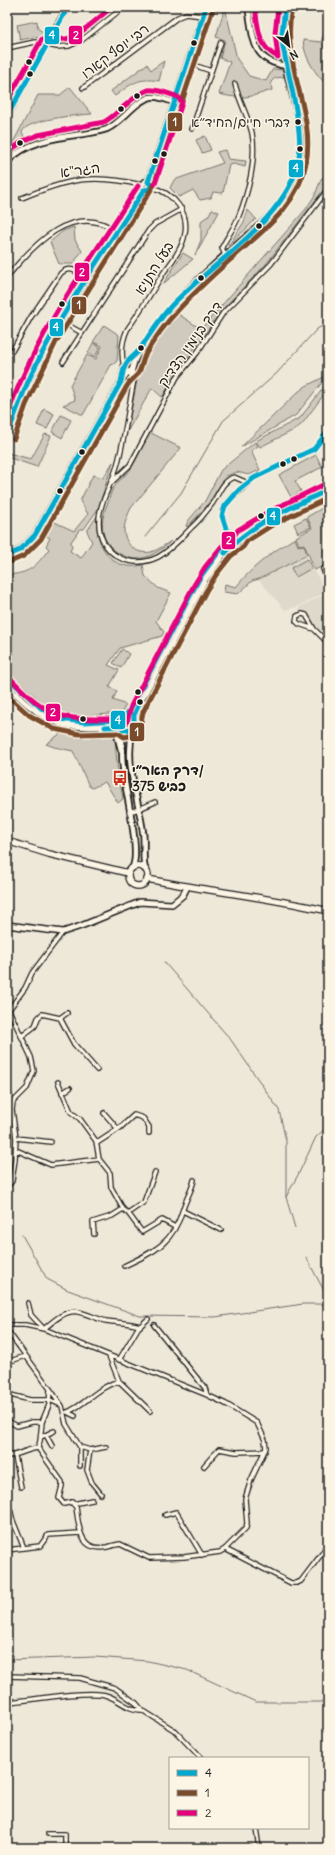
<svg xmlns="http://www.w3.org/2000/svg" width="335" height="1855" font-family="Delius,'Playpen Sans Hebrew',sans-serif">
	<rect width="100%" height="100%" fill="#eee8d9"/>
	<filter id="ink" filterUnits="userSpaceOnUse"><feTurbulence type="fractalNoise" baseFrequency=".025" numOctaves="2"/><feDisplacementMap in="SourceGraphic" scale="8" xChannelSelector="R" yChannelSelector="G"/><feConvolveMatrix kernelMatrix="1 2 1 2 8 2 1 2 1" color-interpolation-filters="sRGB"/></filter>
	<g filter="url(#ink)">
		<!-- built -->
		<path fill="#ded9cb" d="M307,556L324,589V593L299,606L285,610L259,580L279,569Z
			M328,593V639L299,611V607Z"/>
		<!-- green -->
		<path fill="#cfcabd" stroke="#76736c" d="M225,7L237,59L249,76L266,81L273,69L283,70L284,77L275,78L271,82L272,90C250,97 243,100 219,94L230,62L220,58L225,40L216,37Z
			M37,21L38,29L45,33L42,39L35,37L20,40L17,25Z
			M328,22V86C315,74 304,57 303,40L321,42Z
			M164,61L159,81C138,77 131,84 115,96L111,91L147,64L151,70Z
			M70,87L92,114C78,115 27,119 22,132L26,141L7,154L38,95H60Z
			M205,136L211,150L202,153L196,140Z
			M225,150L228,159L246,161L245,167L234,164L229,165L223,193L213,192L211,198L200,200L193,190L179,197L170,188L174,180L223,163L217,152Z
			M328,173V184L266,264L222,310L181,367L162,397L152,388L127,432L137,380V366L161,324L172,310L201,329L306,209L315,195L321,179Z
			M212,209L219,212L195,255L201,240V221L208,216Z
			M248,210L256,219L228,246L244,222Z
			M74,227L75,240L82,251L73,264H59L50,242L63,231Z
			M183,253L193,259L163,284Z
			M104,325L119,335L117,361L114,364L111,365L83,415L63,405L75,400L70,385L87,355L96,359L102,346L93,342Z
			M93,343L100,347L95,357L88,353Z
			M328,375L296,415L241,447L298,392L306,386Z
			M328,382V389L302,424L294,430L260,447L256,441L300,418Z
			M44,409L54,414L47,429L37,425Z
			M61,415L71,420L62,438L52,432Z
			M149,432L181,448L131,508C128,514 125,521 124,529C124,544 136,555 151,552C158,550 165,545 171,541C161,551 144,562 130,558C100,549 97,525 109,500C110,495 112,489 115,486C119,480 125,476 130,470C138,458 143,445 149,432Z
			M45,434L51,436L37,467L7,457L8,453L31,459Z
			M255,442L258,446L251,451L260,470L249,475L237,472L226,476L206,507L187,527L186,526L188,521L205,501L221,470Z
			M316,455L322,467L295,481L301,491L291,497L279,475Z
			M113,462L98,509L84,529H80L71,542L72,547L70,551L81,558L92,542L87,531L97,516C94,544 111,573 143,565L145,576L158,588L171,593L156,621L164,632L162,636L120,648L108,665L119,670L109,687L117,691L113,700L126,705L121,713L74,717L59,714L44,704L7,672V575C31,573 35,567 49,549L46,546L50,538L40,533L48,519L74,531L88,514L80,501L93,475L103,478Z
			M324,507C332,525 328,546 326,564L315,570L304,544L299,545L296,537L312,528L307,517Z
			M306,518L311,527L298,533L294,524Z
			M295,538L298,546L304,545L307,555L259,579L252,581L238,594L224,592L225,584L236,587C253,566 272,552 295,538Z
			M307,559L312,568L296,577L291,568Z
			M122,649L129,654L121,668L113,663Z
			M77,729L110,733L115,738L117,764L123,799L118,803L105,782L92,788L89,786L73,751L54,747L46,744L60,734Z"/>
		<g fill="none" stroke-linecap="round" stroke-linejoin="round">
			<!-- stream -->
			<path stroke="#6f6c67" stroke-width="1" d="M145,537L181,493L223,421L276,374L317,329L328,323
				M164,962L231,1040L279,1110L286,1141V1197L295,1228
				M286,1197L298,1175L316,1137L328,1126
				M22,1235L47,1279L68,1290L140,1316L215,1317L303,1304H328
				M306,1257L328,1298
				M7,1660L95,1657L148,1661L187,1670L256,1702H328"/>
			<defs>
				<path id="minor" d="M7,48L35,42L57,47L69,46L82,40L124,7
					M188,63L211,71
					M83,88L178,17L186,14L203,16
					M192,129L221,42
					M22,198C68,179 92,173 142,185
					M225,256L222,247C227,237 234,228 238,218C248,194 257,159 252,133C248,116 239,101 235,84
					M7,277C33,245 74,200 118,232
					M59,320L82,333
					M12,351L31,317L61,273C70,265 77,272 86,278
					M63,362L149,230L155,224L182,209
					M124,367C121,355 122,341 127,330C140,311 152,292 164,272C172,262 181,250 184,238C191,213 174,193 151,187
					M132,369L134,380C128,409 125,438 117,466C112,484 99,503 99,521C98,554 130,571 158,557C171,550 182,537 192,527C200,520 206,512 212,504C219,494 222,481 234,477L248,483
					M129,372L131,376L132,384
					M7,395L20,398
					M112,482L130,465L177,377L197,353L223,313L271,264L328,189
					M229,536L228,531L223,521L222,512L229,501L254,478L314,449L328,431
					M323,569L328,581
					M314,629L299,624L296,621L297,616L302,614L306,615L314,629L328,643
					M129,812L139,809L155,802
					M8,1011L25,988L32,973L63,932
					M60,1018L74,1044L97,1070
					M22,1036L35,1026L38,1018L42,1014L60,1018L67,1013
					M58,1082L71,1112L80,1119L96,1141L99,1159L110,1173L111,1187L123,1209L128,1213L142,1232L162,1220L175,1227
					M7,1085L12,1103
					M62,1093L70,1088
					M104,1113L118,1129
					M16,1138L51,1142
					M97,1143L120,1128L134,1115L143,1118L149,1127V1133
					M16,1150L51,1165L99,1159
					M7,1187L12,1181L15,1159L16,1138L12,1110L13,1102L27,1088L34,1071L31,1057L9,1010
					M183,1211L221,1230
					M128,1213L144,1202L155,1172
					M94,1234L93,1222L112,1216L123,1209
					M124,1266C156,1251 173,1243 183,1209C186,1199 192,1190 194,1180
					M28,1303L31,1315L43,1328
					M7,1325H25L44,1329L207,1395L226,1404L257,1423L265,1440L266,1448L251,1480L245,1499L247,1523L246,1528L225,1549L220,1552L184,1557L149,1558L120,1544C115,1545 111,1546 107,1547C79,1553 79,1526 76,1507L73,1504
					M154,1325L205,1388L207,1395
					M44,1329C53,1321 66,1309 79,1312C88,1314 97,1319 106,1321C118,1323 129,1322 140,1326
					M7,1330L50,1389L49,1405L42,1422L40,1441L38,1448
					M109,1356L119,1381L150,1411
					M119,1360L138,1328L148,1319
					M7,1362L26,1356
					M50,1389L62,1406L66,1424L80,1447V1466
					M7,1394L30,1400H50L61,1405
					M67,1412L75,1416
					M68,1412C86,1404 98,1387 119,1381
					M7,1423L10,1422L17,1426L32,1422H42
					M46,1435L52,1446
					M41,1437L54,1431
					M80,1447L90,1450L106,1447
					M38,1448L62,1482V1486L59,1498L64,1504L72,1502L73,1504L92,1500
					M90,1450L87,1470L92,1483L101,1494
					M7,1456C18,1456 26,1449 38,1448
					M15,1456L21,1487
					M204,1466L219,1449L236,1452L265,1451
					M10,1509L13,1521L24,1548
					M165,1515L176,1512L178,1515L202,1555
					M225,1549L291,1583H297L301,1581L323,1552L328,1542
					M7,1550L40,1546L48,1535L80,1533
					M7,1676L80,1678L115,1688L136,1703L142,1710L174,1730L201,1758
					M7,1702C38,1700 68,1692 99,1694C115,1694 126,1711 142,1710
					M256,1828L259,1848
					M48,1834H65V1848"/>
				<path id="tertiary" d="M248,7C254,37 250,60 286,66
					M7,116L46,44L68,7
					M7,162C27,141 55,138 83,134C90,133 99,132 107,129C122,122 136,100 151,97C159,96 168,100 175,103
					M148,182L206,7
					M144,190L150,189L151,185L148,182
					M144,190L142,185L144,182H148
					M122,377L125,365L134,357
					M7,437C36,342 92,273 144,190
					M236,533L268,513L328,485
					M7,555L20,550L35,535L121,382L128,372L132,370C134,358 141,348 148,338C168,306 197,281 224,256C251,232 281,212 295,178C312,135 287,89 282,46C281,33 282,20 285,7
					M7,677C37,708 53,723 98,721C106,721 115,721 122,719
					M7,685C22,701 43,721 65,725C83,729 103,726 121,726
					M121,726L127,730L133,728L137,709L205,580L226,551L238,542L242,536L271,518L328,490
					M121,726V720L128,713L200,577L229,538
					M122,728C123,741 121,755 123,768C124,787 142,854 132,868
					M133,728C124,764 138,796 143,832C145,844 142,857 145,869
					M102,729L109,730L117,735L121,750"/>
				<path id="secondary" d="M7,925L63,932L81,926L140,902L172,904L183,895L187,887"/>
				<path id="primary" d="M7,841L49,854L128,873
					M128 876a10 10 0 1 1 20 0a10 10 0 1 1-20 0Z
					M147,879C207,891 268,897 328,911"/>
			</defs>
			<!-- minor casing -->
			<use href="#minor" stroke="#1c1c1c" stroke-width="6"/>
			<!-- tertiary casing -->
			<use href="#tertiary" stroke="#1c1c1c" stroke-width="8"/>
			<!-- secondary casing -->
			<use href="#secondary" stroke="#1c1c1c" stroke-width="8"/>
			<!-- primary casing -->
			<use href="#primary" stroke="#1c1c1c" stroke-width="8"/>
			<!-- minor -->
			<use href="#minor" stroke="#fcf5e5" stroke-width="3.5"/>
			<!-- tertiary -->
			<use href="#tertiary" stroke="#fcf5e5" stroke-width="4.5"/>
			<!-- secondary -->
			<use href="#secondary" stroke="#fcf5e5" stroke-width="5"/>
			<!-- primary -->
			<use href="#primary" stroke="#fcf5e5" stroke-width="5.5"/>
			<defs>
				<path id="bus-1" d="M7,116L68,7
					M7,437C15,414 23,391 34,369C65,306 106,249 144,190L150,189L151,185L148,182L206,7
					M225,553C251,523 293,507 328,490
					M7,555L20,550L35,535L121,382C122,377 123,369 126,364C129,359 136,355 140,349C150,334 160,318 172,305C212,263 290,217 299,158C303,128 289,78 283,47L282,33L285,7
					M7,677L41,708L60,719L84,722L118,720L128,713L200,577L229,538L222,516L225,506L239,490L254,478L314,449L328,431
					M105,727L121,726L124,730L131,729L134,726V715L140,702"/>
				<path id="bus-2" d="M14,439L26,405L56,342L154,185L213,9
					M10,562L24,556L41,539L127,386C130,381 133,379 137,375C141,371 142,361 145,355C154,339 166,323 179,309C195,292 212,276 229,261C260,233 298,207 306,163C316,111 280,64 292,8
					M7,695L29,715L54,729L79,734L118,733L124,737L135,735L140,727L143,712L206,591L216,575L231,556L243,547L247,541L274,524L328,498"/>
				<path id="bus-3" d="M255,7C258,26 258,48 278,57L275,33L278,7
					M7,101L42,39C49,35 58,41 66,39C80,36 100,16 112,7
					M7,153L23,141L38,135L104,122C119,114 131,96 148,90C156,88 170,94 178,97L182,103L155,184
					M7,416C36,332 91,260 138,186
					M12,680C53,723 66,719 122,719L127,722L131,706L194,585L205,567L221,547L233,537L238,530L268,512L325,484"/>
			</defs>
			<!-- bus-1 casing -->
			<use href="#bus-1" stroke="#fcf5e5" stroke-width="8"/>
			<!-- bus-2 casing -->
			<use href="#bus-2" stroke="#fcf5e5" stroke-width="8"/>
			<!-- bus-3 casing -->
			<use href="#bus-3" stroke="#fcf5e5" stroke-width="8"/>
			<!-- bus-1 -->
			<use href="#bus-1" stroke="#00a9ce" stroke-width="5"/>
			<!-- bus-2 -->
			<use href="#bus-2" stroke="#7a4b2a" stroke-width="5"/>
			<!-- bus-3 -->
			<use href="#bus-3" stroke="#e5007d" stroke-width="5"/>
		</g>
	</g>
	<!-- icons -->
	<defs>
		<symbol id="bus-bare" viewBox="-9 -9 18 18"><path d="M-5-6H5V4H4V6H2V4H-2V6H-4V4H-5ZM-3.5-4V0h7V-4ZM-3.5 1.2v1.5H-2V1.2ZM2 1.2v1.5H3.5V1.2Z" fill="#c8321e" stroke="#fcf5e5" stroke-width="2.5" paint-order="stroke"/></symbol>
	</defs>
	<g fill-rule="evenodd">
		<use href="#bus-bare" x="109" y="767" width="22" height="22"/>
	</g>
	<!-- markers -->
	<g fill="#1c1c1c" stroke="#fcf5e5" stroke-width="1.5">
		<circle cx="194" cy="43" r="3.5"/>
		<circle cx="29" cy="62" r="3.5"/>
		<circle cx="30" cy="74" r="3.5"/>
		<circle cx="137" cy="96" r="3.5"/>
		<circle cx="121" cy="109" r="3.5"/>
		<circle cx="298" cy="122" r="3.5"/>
		<circle cx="20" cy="143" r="3.5"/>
		<circle cx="300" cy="149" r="3.5"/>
		<circle cx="164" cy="154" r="3.5"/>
		<circle cx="155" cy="161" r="3.5"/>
		<circle cx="259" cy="226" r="3.5"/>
		<circle cx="201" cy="278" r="3.5"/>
		<circle cx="62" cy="304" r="3.5"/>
		<circle cx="141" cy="348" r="3.5"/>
		<circle cx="82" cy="452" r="3.5"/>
		<circle cx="294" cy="459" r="3.5"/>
		<circle cx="283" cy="464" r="3.5"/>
		<circle cx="60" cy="491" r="3.5"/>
		<circle cx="261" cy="516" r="3.5"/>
		<circle cx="138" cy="692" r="3.5"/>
		<circle cx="140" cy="702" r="3.5"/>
		<circle cx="83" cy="719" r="3.5"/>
	</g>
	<g text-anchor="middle" stroke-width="3" stroke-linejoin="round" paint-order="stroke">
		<!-- bus labels -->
		<g font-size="13" fill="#1c1c1c" stroke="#fcf5e5" text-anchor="end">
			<text x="290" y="127">דברי חיים/החיד״א</text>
		</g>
		<!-- street labels -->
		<g font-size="14" fill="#1c1c1c" stroke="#fcf5e5">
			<text transform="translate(115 51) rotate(-37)" y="5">רבי יוסף קארו</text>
			<text transform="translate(80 170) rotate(-7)" y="5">הגר"א</text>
			<text transform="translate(154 268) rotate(-58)" y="5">בעל התניא</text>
			<text transform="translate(190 344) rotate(-55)" y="5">דרך בנימין הצדיק</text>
		</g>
		<!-- poi labels -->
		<g font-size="14" font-weight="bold" fill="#1c1c1c" stroke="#fcf5e5" text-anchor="start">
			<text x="132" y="775">דרך האר״י/<tspan x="132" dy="16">כביש 375</tspan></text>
		</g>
	</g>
	<g stroke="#fcf5e5" stroke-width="1.5">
		<rect x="68" y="25" width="15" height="20" rx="4" fill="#e5007d"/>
		<rect x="44" y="26" width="16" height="19" rx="4" fill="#00a9ce"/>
		<rect x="167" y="112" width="16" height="20" rx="4" fill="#7a4b2a"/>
		<rect x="288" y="159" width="16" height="19" rx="4" fill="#00a9ce"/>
		<rect x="74" y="262" width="16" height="20" rx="4" fill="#e5007d"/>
		<rect x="71" y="296" width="16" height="19" rx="4" fill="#7a4b2a"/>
		<rect x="49" y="318" width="15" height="19" rx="4" fill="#00a9ce"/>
		<rect x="266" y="507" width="15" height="19" rx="4" fill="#00a9ce"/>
		<rect x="221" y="531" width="15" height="19" rx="4" fill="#e5007d"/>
		<rect x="45" y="703" width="16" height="19" rx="4" fill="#e5007d"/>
		<rect x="110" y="710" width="16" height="20" rx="4" fill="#00a9ce"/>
		<rect x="129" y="722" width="16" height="20" rx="4" fill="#7a4b2a"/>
	</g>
	<g font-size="11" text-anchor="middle" font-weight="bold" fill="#fff">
		<text x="76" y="39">2</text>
		<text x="52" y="39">4</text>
		<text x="175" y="126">1</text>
		<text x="296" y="172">4</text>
		<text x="82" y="276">2</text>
		<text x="79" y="309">1</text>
		<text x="56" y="331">4</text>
		<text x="273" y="520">4</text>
		<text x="229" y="544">2</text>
		<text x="53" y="716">2</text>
		<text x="118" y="724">4</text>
		<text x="137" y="736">1</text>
	</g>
	<!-- margin -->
	<rect width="335" height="1855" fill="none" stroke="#fcf5e5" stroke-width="24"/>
	<rect x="12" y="12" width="311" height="1831" fill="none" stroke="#1c1c1c" stroke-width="1.5" filter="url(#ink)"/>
	<!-- legend -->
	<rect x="169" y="1757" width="140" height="72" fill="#fcf5e5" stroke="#a29e95"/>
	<rect x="177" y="1770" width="20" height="6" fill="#00a9ce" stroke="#a29e95"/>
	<text x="205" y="1777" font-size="12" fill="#1c1c1c">4</text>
	<rect x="177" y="1790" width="20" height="6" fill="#7a4b2a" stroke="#a29e95"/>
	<text x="205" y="1797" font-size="12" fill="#1c1c1c">1</text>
	<rect x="177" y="1810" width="20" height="6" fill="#e5007d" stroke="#a29e95"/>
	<text x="205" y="1817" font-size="12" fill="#1c1c1c">2</text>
	<!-- north arrow -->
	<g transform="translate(289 46) rotate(151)" stroke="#fcf5e5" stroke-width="3" paint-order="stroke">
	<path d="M0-3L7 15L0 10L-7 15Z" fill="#1c1c1c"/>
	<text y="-6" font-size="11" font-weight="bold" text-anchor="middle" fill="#1c1c1c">N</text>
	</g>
</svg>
